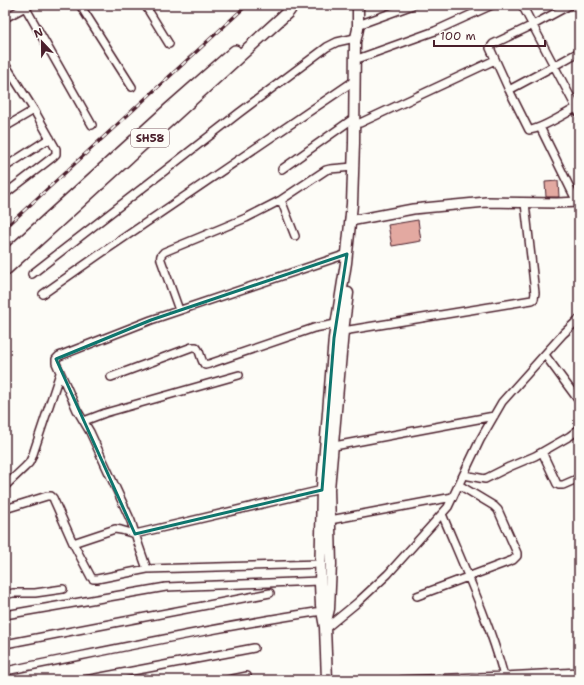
<svg xmlns="http://www.w3.org/2000/svg" width="584" height="685" font-family="'Shantell Sans',sans-serif">
	<rect width="100%" height="100%" fill="#fdfcf7"/>
	<filter id="ink" filterUnits="userSpaceOnUse"><feTurbulence type="fractalNoise" baseFrequency=".025" numOctaves="2"/><feDisplacementMap in="SourceGraphic" scale="8" xChannelSelector="R" yChannelSelector="G"/><feConvolveMatrix kernelMatrix="1 2 1 2 8 2 1 2 1" color-interpolation-filters="sRGB"/></filter>
	<g filter="url(#ink)">
		<!-- building -->
		<path fill="#e3a9a1" stroke="#4a1f2b" d="M558,181L559,197H546L545,182Z
			M418,220L421,241L392,246L388,225Z"/>
		<g fill="none" stroke-linecap="round" stroke-linejoin="round">
			<defs>
				<path id="minor" d="M24,5L92,125
					M80,5L132,87
					M145,5L169,44
					M522,5L579,113
					M570,5L533,25L493,44L490,48L509,90L529,130C539,130 569,112 579,106
					M5,18L29,5
					M358,25L413,5
					M360,58L435,31L492,5
					M5,64L34,110L56,149V154L53,157L5,194
					M509,90L554,66L579,52
					M360,123L495,60
					M5,127L34,110
					M540,127L577,202
					M5,167L50,138
					M282,169L354,118
					M281,200L295,236
					M32,274L239,113L327,47L337,42L355,38
					M43,294L100,254L354,81
					M179,310L161,260C160,256 161,255 164,252L246,218L281,200L326,170L330,169L353,167
					M343,331L532,300L534,299L535,293L525,203
					M545,355L579,401
					M111,377L192,347H196C201,351 200,360 205,365L209,364L314,328L336,324
					M84,421L105,413L239,375
					M329,447L494,416
					M542,452L557,484L559,485H563L579,478
					M464,475L485,479L509,467L535,456L570,436L579,429
					M5,486L25,467L29,463L32,457L60,373
					M5,509L47,496H51L53,498L73,543L91,577L93,579H97L147,569L320,564
					M442,514C464,567 489,621 504,676
					M330,520L453,497
					M73,543L115,529L121,530L135,534L322,490
					M147,569L140,549L131,521L90,432L77,410L56,363V359L59,356L151,320L347,254
					M5,595L13,593H35L63,589
					M417,596L513,560L517,556V553L498,510L494,506L459,485
					M5,615L166,587L320,581
					M325,629L358,602L388,574L448,507L480,440L502,402L563,334L579,319
					M5,644L270,593
					M5,671C111,650 216,627 322,611
					M85,680L254,648
					M228,680L247,676
					M402,680L504,676L579,672"/>
				<path id="tertiary" d="M350,221L413,209L486,202L557,203L579,202"/>
				<path id="secondary" d="M326,621L329,609L331,564L329,489L343,331L348,293
					M327,680L325,627L321,605L320,584L322,487L334,338L346,263L352,204L354,143L355,42L358,29V5"/>
				<path id="primary" d="M5,258L169,109L235,51
					M5,270L288,12L293,5"/>
			</defs>
			<!-- minor casing -->
			<use href="#minor" stroke="#4a1f2b" stroke-width="10"/>
			<!-- tertiary casing -->
			<use href="#tertiary" stroke="#4a1f2b" stroke-width="12"/>
			<!-- secondary casing -->
			<use href="#secondary" stroke="#4a1f2b" stroke-width="13"/>
			<!-- primary casing -->
			<use href="#primary" stroke="#4a1f2b" stroke-width="14"/>
			<!-- minor -->
			<use href="#minor" stroke="#fdfcf7" stroke-width="7"/>
			<!-- tertiary -->
			<use href="#tertiary" stroke="#fdfcf7" stroke-width="9"/>
			<!-- secondary -->
			<use href="#secondary" stroke="#fdfcf7" stroke-width="10"/>
			<!-- primary -->
			<use href="#primary" stroke="#fdfcf7" stroke-width="11"/>
			<defs>
				<path id="rail" d="M5,228L247,5"/>
			</defs>
			<!-- rail casing -->
			<use href="#rail" stroke="#4a1f2b" stroke-width="3.5"/>
			<!-- rail -->
			<use href="#rail" stroke="#fdfcf7" stroke-width="2" stroke-dasharray="6" stroke-linecap="butt"/>
		</g>
	</g>
	<!-- marked area -->
	<path fill="none" stroke="#0f766e" stroke-width="3" stroke-linejoin="round" d="M347,254L334,338L322,490L135,534L56,359L151,320Z"/>
	<g text-anchor="middle" stroke-width="3.5" stroke-linejoin="round" paint-order="stroke">
		<!-- shield labels -->
		<rect fill="#fdfcf7" stroke="#806168" stroke-width="1" x="131" y="129" width="38" height="18" rx="3"/>
		<g font-size="11" font-weight="bold" fill="#4a1f2b">
			<text x="150" y="142">SH58</text>
		</g>
	</g>
	<!-- margin -->
	<rect width="584" height="685" fill="none" stroke="#fdfcf7" stroke-width="20"/>
	<rect x="10" y="10" width="564" height="665" fill="none" stroke="#4a1f2b" stroke-width="1.5" filter="url(#ink)"/>
	<!-- north arrow -->
	<g transform="translate(42 42) rotate(338)" stroke="#fdfcf7" stroke-width="3" paint-order="stroke">
	<path d="M0-3L7 15L0 10L-7 15Z" fill="#4a1f2b"/>
	<text y="-6" font-size="11" font-weight="bold" text-anchor="middle" fill="#4a1f2b">N</text>
	</g>
	<!-- scale -->
	<path d="M434 40v6h111v-6" fill="none" stroke="#4a1f2b" stroke-width="2"/>
	<text x="440" y="40" font-size="12" fill="#4a1f2b" stroke="#fdfcf7" stroke-width="3" paint-order="stroke">100 m</text>
</svg>
